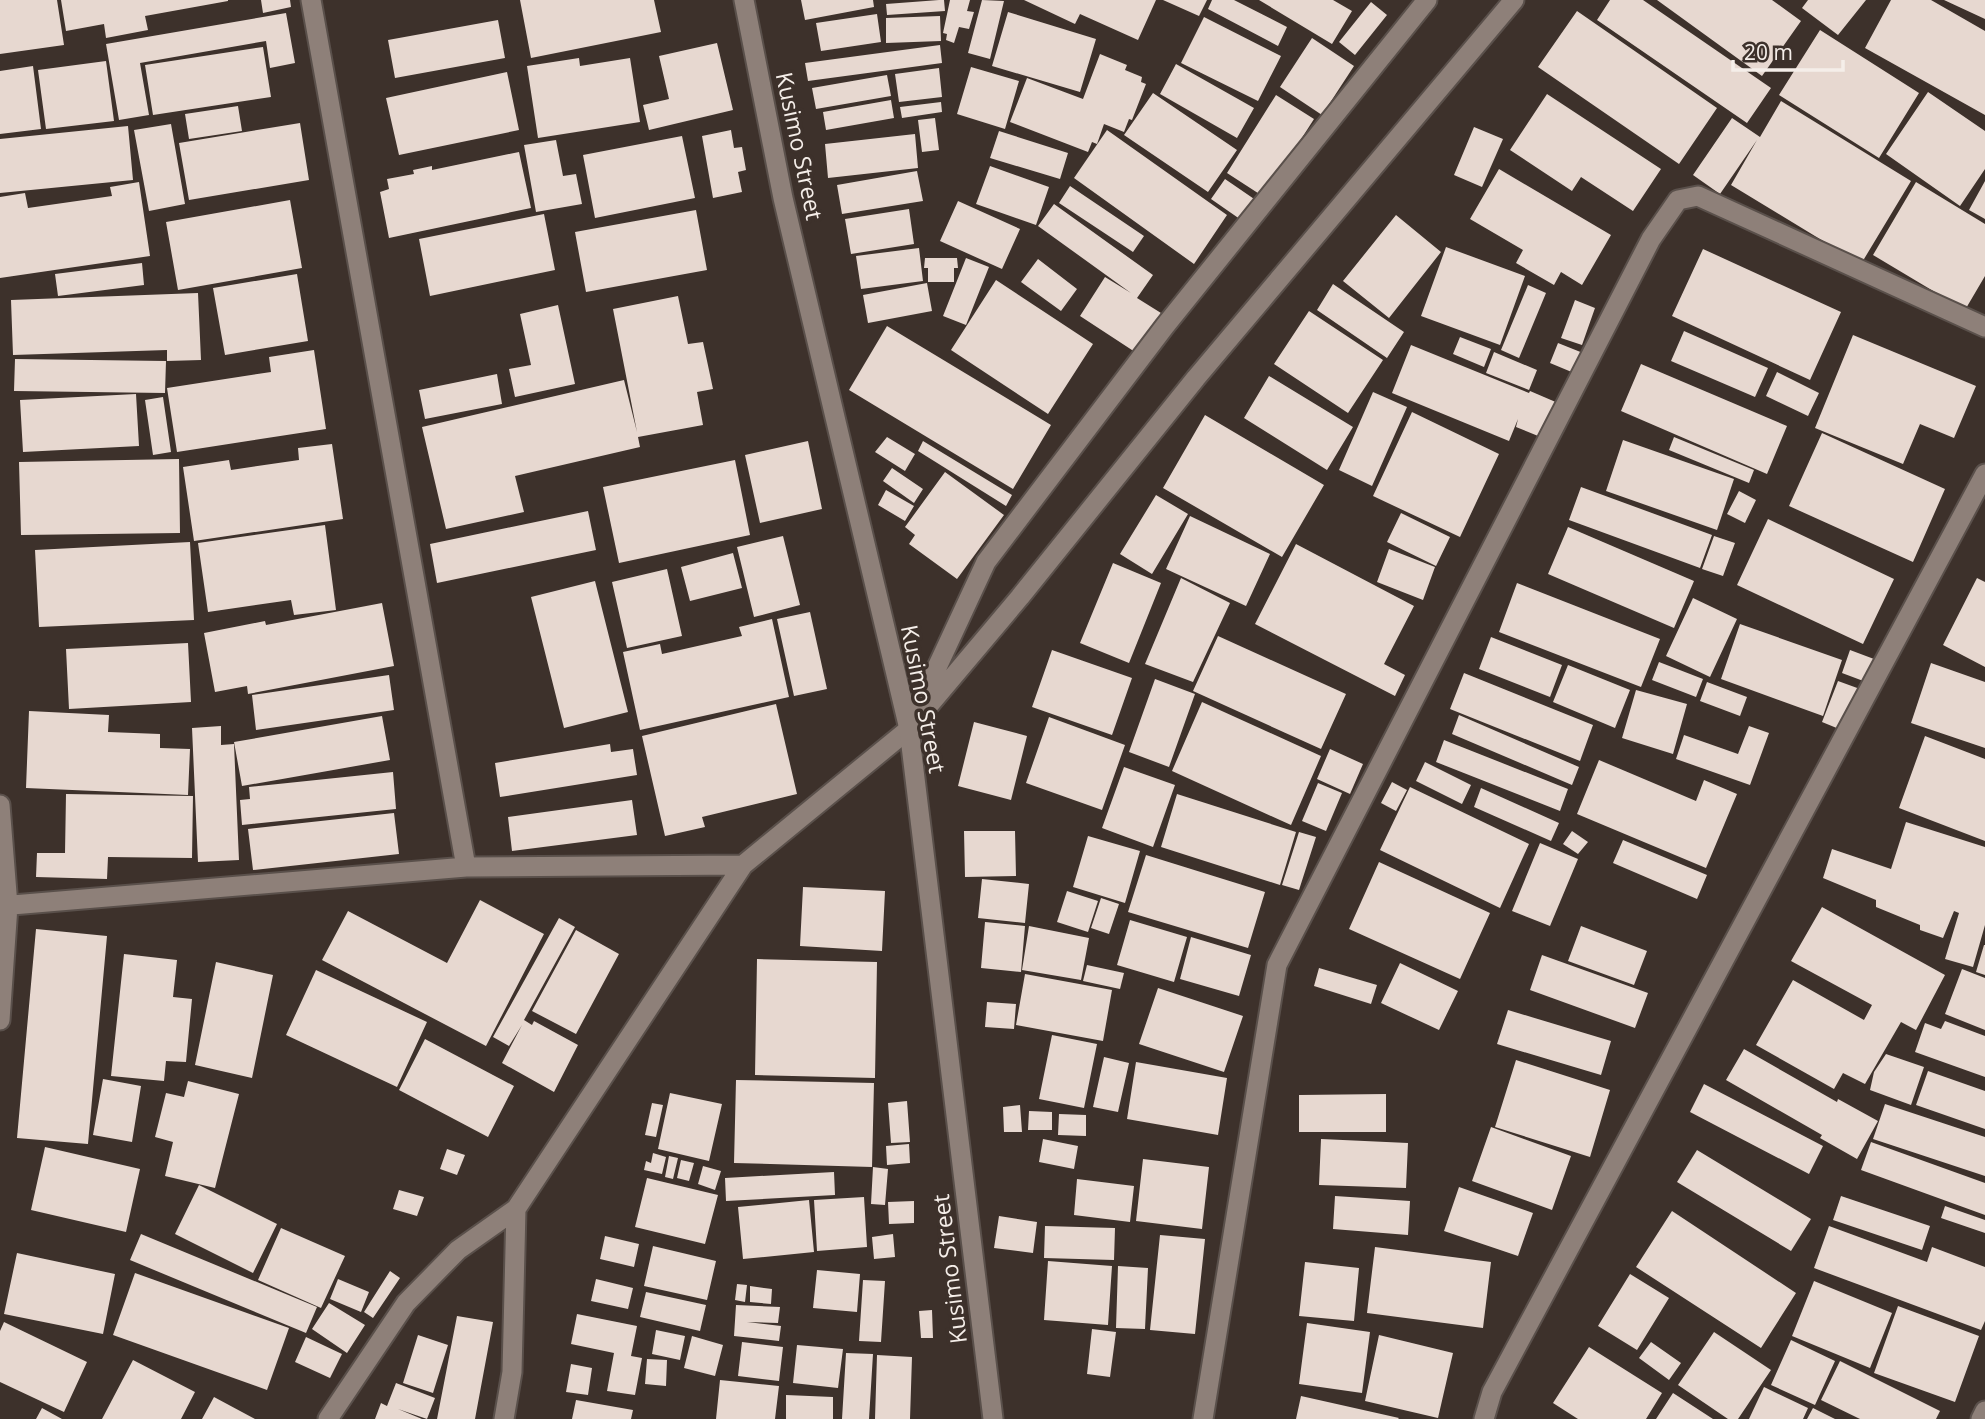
<svg xmlns="http://www.w3.org/2000/svg" width="1985" height="1419" font-family="'Open Sans',sans-serif">
	<rect width="100%" height="100%" fill="#3d312b"/>
	<!-- building -->
	<path fill="#e7d8d0" d="M0,0H57L64,45L0,54Z
		M61,0H228V1L145,16L148,30L106,38L104,24L66,31Z
		M261,0H290L291,7L263,13Z
		M520,0H654L661,32L531,58Z
		M801,0H873L874,7L805,20Z
		M939,0H944L945,11L887,15L886,4Z
		M950,0H970L967,11L974,12L969,29L959,27L954,43L946,40L947,34L943,33Z
		M982,0L1004,1L990,59L968,53Z
		M1024,0H1156L1138,40L1080,14L1075,24Z
		M1163,0H1207L1199,16Z
		M1212,0H1234L1287,27L1278,46L1208,9Z
		M1259,0H1333L1352,11L1332,44Z
		M1610,0H1643L1771,88L1747,123L1597,20Z
		M1657,0H1772L1801,21L1762,76Z
		M1808,0H1866L1838,35L1802,8Z
		M1891,0H1931L1985,31V115L1865,48Z
		M1944,0H1985V19Z
		M1371,2L1387,15L1355,55L1339,42Z
		M1577,11L1717,108L1679,164L1538,67Z
		M1008,12L1096,39L1080,92L992,66Z
		M286,13L295,63L270,68L266,41L140,63L149,115L119,120L106,44Z
		M877,14L881,42L821,51L816,23Z
		M940,16L941,41L886,43V18Z
		M1204,17L1281,56L1258,101L1181,63Z
		M498,20L505,58L395,78L388,40Z
		M1820,30L1919,93L1879,158L1779,95Z
		M1312,38L1354,66L1322,115L1280,87Z
		M717,43L733,110L649,130L643,105L669,99L659,56Z
		M940,45L942,63L808,81L805,63Z
		M263,47L271,97L153,115L145,65Z
		M1100,54L1127,65L1125,70L1142,77L1141,82L1146,84L1132,120L1129,119L1124,132L1104,124L1097,144L1092,142L1088,152L1010,122L1027,78L1083,99Z
		M579,58L580,66L630,58L640,122L538,138L527,66Z
		M106,61L114,121L46,129L38,70Z
		M1176,64L1254,108L1237,138L1160,94Z
		M33,66L41,129L0,134V71Z
		M971,67L1019,81L1005,129L957,114Z
		M939,68L942,97L899,102L895,74Z
		M507,72L519,130L399,155L386,98Z
		M887,75L891,96L816,109L812,88Z
		M1928,92L1985,131V169L1960,206L1886,154Z
		M1153,93L1237,150L1208,192L1124,135Z
		M1547,94L1661,169L1633,211L1581,177L1572,191L1510,150Z
		M1276,95L1314,119L1264,197L1227,173Z
		M891,100L894,118L826,130L823,112Z
		M1781,101L1911,181L1861,264L1731,185L1757,140L1720,194L1693,175L1732,118L1760,137Z
		M941,102L942,112L902,118L900,107Z
		M238,106L242,131L189,139L185,114Z
		M935,118L939,150L922,152L918,120Z
		M300,123L309,180L189,200L179,143Z
		M171,124L185,204L149,211L134,130Z
		M128,126L133,180L0,193V139Z
		M1474,127L1503,139L1482,187L1454,175Z
		M731,130L734,148L742,147L746,170L738,172L742,192L713,198L702,136Z
		M1107,130L1227,215L1194,264L1074,178Z
		M999,131L1068,153L1060,179L990,158Z
		M915,134L918,168L828,178L825,144Z
		M682,136L695,198L595,218L583,155Z
		M556,140L563,176L576,174L582,204L536,212L524,145Z
		M519,152L531,208L389,238L380,192L389,189L387,179L414,174L413,170L432,166V170Z
		M990,166L1049,187L1036,225L976,204Z
		M1499,169L1611,235L1582,285L1561,272L1554,285L1516,263L1523,250L1470,219Z
		M917,171L923,201L842,214L837,185Z
		M1225,179L1260,203L1247,224L1211,199Z
		M1985,181V219L1969,210Z
		M139,182L150,256L0,278V197L25,193L28,208L112,196L110,187Z
		M1916,182L1985,224V276L1965,310L1873,255Z
		M1070,186L1144,236L1133,252L1059,203Z
		M290,200L302,268L178,290L166,222Z
		M958,201L1020,229L1002,269L940,241Z
		M1054,204L1153,275L1137,298L1161,313L1135,352L1080,316L1105,277L1131,293L1038,226Z
		M909,209L914,244L851,254L845,219Z
		M696,210L707,270L586,292L575,232Z
		M544,214L555,270L430,296L419,239Z
		M1396,215L1441,252L1389,318L1343,281Z
		M1446,247L1525,276L1500,345L1421,316Z
		M919,248L923,281L861,289L856,256Z
		M1703,249L1841,312L1810,380L1672,316Z
		M925,258H957L958,268H954V282H928V268H924Z
		M966,258L989,267L966,325L943,316Z
		M1038,259L1077,289L1061,311L1021,282Z
		M142,263L144,285L58,296L55,274Z
		M297,274L308,341L225,355L213,288Z
		M996,280L1093,344L1048,414L951,350Z
		M927,283L932,311L868,323L863,295Z
		M1333,284L1404,332L1387,358L1317,310Z
		M1528,285L1546,293L1519,358L1501,350Z
		M198,293L201,360L167,361V350L13,355L11,300Z
		M678,296L688,344L703,342L713,389L697,392L703,425L638,437L640,447L515,476L524,512L446,529L422,427L624,380L637,432L613,309Z
		M1575,300L1595,308L1582,345L1561,338Z
		M558,305L575,384L515,397L509,369L531,365L520,314Z
		M1309,311L1383,360L1348,413L1274,364Z
		M887,326L1051,425L1013,489L849,390Z
		M1684,331L1768,368L1755,397L1671,361Z
		M1853,335L1976,386L1954,438L1920,424L1903,464L1815,428Z
		M1460,337L1491,349L1484,367L1453,354Z
		M1558,343L1583,353L1574,373L1550,363Z
		M1411,345L1529,393L1530,391L1558,403L1543,438L1516,427L1518,419L1509,441L1392,393Z
		M314,350L326,429L177,452L167,388L271,372L269,357Z
		M1494,352L1537,370L1529,390L1486,373Z
		M15,359L166,361L165,393L14,391Z
		M1641,364L1787,426L1767,474L1621,411Z
		M1777,372L1819,393L1808,416L1766,396Z
		M497,374L502,404L425,419L419,390Z
		M1269,376L1353,427L1327,470L1244,418Z
		M1373,392L1407,407L1372,486L1339,470Z
		M136,394L139,446L23,452L20,400Z
		M163,397L171,452L153,455L145,400Z
		M1412,412L1499,454L1460,537L1373,496Z
		M1205,415L1324,485L1282,557L1163,488Z
		M1822,433L1945,489L1913,562L1789,506Z
		M887,437L915,454L905,471L875,452Z
		M1674,437L1754,470L1749,483L1669,450Z
		M1623,440L1734,479L1717,530L1606,491Z
		M808,441L822,509L760,523L745,455Z
		M923,441L1012,495L1006,506L918,451Z
		M332,444L343,519L194,541L183,467L229,460L231,470L299,460L298,448Z
		M179,459L180,533L21,535L19,462Z
		M735,460L750,535L619,563L603,487Z
		M892,468L923,489L914,503L883,481Z
		M945,472L1004,515L957,579L909,544L915,535L905,527Z
		M1581,487L1712,535L1700,568L1569,520Z
		M886,490L914,506L905,521L878,505Z
		M1739,491L1756,500L1745,523L1727,514Z
		M1156,495L1188,514L1152,574L1120,554Z
		M588,511L596,550L437,583L430,544Z
		M1401,513L1450,537L1436,566L1387,542Z
		M1190,516L1270,554L1246,606L1166,569Z
		M1768,519L1894,579L1863,644L1737,585Z
		M325,525L336,610L294,615L291,600L208,612L198,543Z
		M1568,527L1694,581L1674,628L1548,574Z
		M783,536L800,605L754,617L737,547Z
		M1714,536L1735,543L1723,576L1702,569Z
		M190,542L194,620L39,627L35,550Z
		M1296,544L1414,606L1384,664L1405,675L1395,696L1255,624Z
		M1389,549L1435,567L1423,600L1377,582Z
		M733,553L742,588L690,601L681,567Z
		M1113,563L1161,583L1129,663L1080,643Z
		M667,569L682,636L627,648L612,582Z
		M1181,578L1230,603L1193,682L1145,664Z
		M1977,578L1985,582V667L1943,645Z
		M595,581L628,712L564,728L531,597Z
		M1517,583L1660,639L1641,687L1499,632Z
		M1693,598L1737,619L1710,677L1666,656Z
		M382,603L394,666L248,694L247,686L215,692L204,633L265,621L266,625Z
		M810,612L827,689L794,696L777,619Z
		M772,619L789,697L640,730L623,652L660,644L662,654L742,636L739,627Z
		M1740,624L1842,660L1823,716L1721,679Z
		M1218,636L1346,694L1321,749L1193,691Z
		M1491,637L1562,665L1550,697L1479,669Z
		M188,643L191,702L69,709L66,649Z
		M1052,650L1132,678L1112,735L1032,707Z
		M1850,650L1874,659L1866,682L1842,673Z
		M1659,662L1703,679L1696,697L1652,680Z
		M1931,663L1985,682V748L1911,723Z
		M1568,665L1630,690L1615,728L1553,702Z
		M1464,673L1593,725L1580,761L1450,709Z
		M389,675L394,710L256,730L252,695Z
		M1155,679L1195,694L1169,767L1129,752Z
		M1838,681L1860,689L1844,731L1822,722Z
		M1707,682L1747,697L1740,716L1700,701Z
		M1636,690L1687,704L1673,754L1622,738Z
		M1202,702L1321,756L1291,825L1172,771Z
		M776,704L797,794L702,817L705,827L665,836L642,736Z
		M29,711L109,715L108,732L160,734V748L190,749L188,795L26,788Z
		M1459,715L1579,767L1572,785L1452,734Z
		M382,716L390,760L242,786L234,742Z
		M1049,717L1125,745L1102,810L1026,783Z
		M974,722L1027,736L1011,800L958,786Z
		M221,726V745L234,744L239,860L198,862L192,728Z
		M1749,726L1769,733L1750,785L1676,759L1684,735L1738,754Z
		M1925,736L1985,759V841L1899,808Z
		M1444,740L1568,789L1560,811L1436,762Z
		M610,744L611,752L633,749L637,775L500,797L495,763Z
		M1330,749L1363,764L1350,794L1317,779Z
		M1599,760L1696,801L1704,780L1737,794L1706,868L1577,814Z
		M1425,762L1471,785L1462,804L1416,781Z
		M1124,767L1175,785L1153,847L1102,828Z
		M393,772L396,809L242,825L240,800L250,799L249,787Z
		M1392,782L1407,790L1396,811L1381,803Z
		M1318,783L1342,793L1326,831L1302,821Z
		M1410,787L1529,844L1500,908L1380,850Z
		M1481,788L1559,823L1551,841L1474,807Z
		M66,794L193,796L192,858L108,857L107,879L36,877L37,853H65Z
		M1177,794L1296,832L1280,885L1161,847Z
		M632,800L637,835L512,851L508,817Z
		M394,813L399,854L253,870L248,829Z
		M1906,822L1985,847V925L1973,967L1945,959L1959,913L1954,911L1943,938L1920,930V925L1876,907V900L1823,878L1832,849L1891,869Z
		M964,831H1015L1016,876L965,877Z
		M1572,831L1588,842L1578,854L1563,844Z
		M1299,832L1316,837L1299,890L1282,885Z
		M1088,836L1140,851L1125,903L1073,887Z
		M1623,840L1707,875L1697,899L1613,863Z
		M1540,843L1578,859L1550,926L1512,911Z
		M1146,855L1265,892L1248,948L1128,912Z
		M1379,862L1490,913L1460,979L1349,929Z
		M982,879L1029,884L1025,923L978,918Z
		M803,887L885,891L882,951L800,946Z
		M1067,891L1098,901L1088,932L1057,922Z
		M1101,898L1119,904L1109,934L1091,928Z
		M480,900L544,934L486,1046L322,960L348,911L447,963Z
		M1822,907L1945,975L1916,1030L1901,1022L1865,1084L1843,1073L1834,1089L1756,1045L1793,980L1864,1020L1872,1005L1791,961Z
		M559,918L575,927L524,1020L532,1025L534,1021L578,1045L554,1092L502,1063L522,1025L509,1046L493,1037Z
		M1130,920L1187,937L1174,982L1117,965Z
		M985,922L1025,926L1021,972L981,968Z
		M1029,926L1089,938L1081,980L1022,970Z
		M1581,926L1647,951L1634,985L1568,961Z
		M36,929L107,936L88,1144L17,1138Z
		M576,930L619,954L576,1034L532,1011Z
		M1191,937L1251,955L1239,996L1180,979Z
		M1984,945H1985V975L1976,972Z
		M124,954L177,960L173,997L192,999L186,1062L166,1061L164,1081L111,1076Z
		M1542,955L1648,993L1635,1028L1530,990Z
		M757,959L877,962L875,1078L755,1075Z
		M216,962L273,975L252,1078L195,1065Z
		M1400,963L1458,991L1439,1030L1381,1003Z
		M1087,965L1124,973L1120,989L1083,981Z
		M1319,968L1377,985L1371,1004L1314,986Z
		M1962,969L1985,978V1030L1945,1014Z
		M316,970L427,1022L397,1087L286,1035Z
		M1025,974L1112,990L1103,1041L1016,1025Z
		M1158,988L1243,1016L1224,1072L1139,1044Z
		M987,1002L1016,1004L1014,1029L985,1027Z
		M1508,1010L1611,1041L1601,1075L1497,1044Z
		M1945,1021L1985,1036V1077L1915,1052L1925,1023L1941,1029Z
		M1052,1035L1097,1044L1084,1108L1039,1099Z
		M425,1039L514,1086L488,1137L399,1090Z
		M1744,1049L1837,1102L1838,1099L1878,1121L1857,1159L1820,1138L1822,1135L1726,1080Z
		M1886,1054L1924,1067L1911,1105L1870,1090L1874,1072Z
		M1104,1057L1129,1063L1118,1112L1093,1107Z
		M1516,1060L1610,1090L1590,1157L1495,1127Z
		M1136,1062L1227,1078L1218,1135L1127,1119Z
		M1928,1071L1985,1091V1129L1916,1105Z
		M103,1079L141,1086L132,1142L93,1135Z
		M736,1080L874,1083L872,1167L734,1163Z
		M188,1081L239,1094L215,1188L165,1176L173,1142L155,1137L166,1093L184,1097Z
		M1704,1084L1823,1146L1809,1174L1690,1112Z
		M670,1093L722,1104L709,1161L658,1149Z
		M1386,1094V1132H1299V1095Z
		M907,1101L910,1142L891,1143L888,1103Z
		M652,1103L663,1105L656,1137L645,1135Z
		M1885,1104L1985,1137V1176L1873,1139Z
		M1020,1105L1022,1132H1004L1003,1107Z
		M1029,1111L1052,1112V1130H1028Z
		M1059,1114L1086,1115V1136L1058,1135Z
		M1491,1127L1571,1156L1552,1210L1472,1181Z
		M1043,1139L1078,1146L1074,1169L1039,1162Z
		M1321,1139L1408,1143L1406,1188L1319,1185Z
		M1871,1142L1985,1183V1215L1861,1170Z
		M909,1144L910,1163L887,1165L886,1146Z
		M45,1147L140,1169L126,1232L31,1210Z
		M447,1149L465,1155L457,1175L440,1169Z
		M1697,1150L1811,1219L1791,1251L1677,1182Z
		M653,1153L666,1157L662,1174L644,1170L646,1161L651,1163Z
		M669,1156L678,1158L673,1179L665,1177Z
		M1143,1159L1209,1167L1202,1229L1136,1221Z
		M681,1160L694,1163L689,1181L677,1178Z
		M703,1166L721,1171L715,1190L698,1184Z
		M873,1167L888,1169L885,1205L871,1204Z
		M834,1172L835,1195L726,1201L725,1178Z
		M647,1178L718,1195L705,1244L635,1227Z
		M1077,1179L1134,1186L1130,1222L1074,1215Z
		M199,1185L277,1224L253,1273L175,1234Z
		M1459,1187L1533,1213L1518,1256L1444,1231Z
		M399,1190L424,1197L417,1216L393,1209Z
		M1335,1196L1410,1201L1408,1235L1333,1229Z
		M1841,1196L1930,1226L1922,1250L1833,1220Z
		M864,1197L867,1247L817,1251L814,1200Z
		M809,1200L814,1252L743,1259L738,1207Z
		M914,1201V1223L889,1224L888,1202Z
		M1945,1206L1985,1220V1233L1941,1218Z
		M1672,1211L1796,1293L1761,1348L1636,1267Z
		M999,1216L1037,1222L1033,1253L994,1248Z
		M1045,1226L1115,1228L1114,1260L1044,1258Z
		M1829,1226L1927,1262L1932,1247L1985,1267V1321L1981,1330L1814,1268Z
		M281,1228L345,1256L321,1308L258,1280Z
		M141,1234L317,1307L306,1333L130,1260Z
		M893,1234L895,1257L874,1259L872,1237Z
		M1160,1235L1205,1239L1195,1334L1150,1330Z
		M605,1236L639,1244L634,1267L600,1259Z
		M653,1246L716,1261L707,1300L644,1286Z
		M1375,1247L1491,1262L1483,1328L1367,1313Z
		M17,1253L115,1274L103,1334L4,1314Z
		M1048,1261L1112,1266L1108,1325L1044,1320Z
		M1305,1262L1359,1268L1354,1321L1299,1316Z
		M1118,1266L1148,1268L1145,1329L1116,1328Z
		M817,1270L860,1274L857,1312L813,1308Z
		M390,1271L400,1278L373,1318L364,1312Z
		M135,1273L289,1328L267,1390L113,1335Z
		M1630,1274L1669,1298L1637,1350L1598,1326Z
		M338,1279L369,1292L361,1312L330,1299Z
		M596,1279L633,1288L628,1309L591,1301Z
		M863,1280L885,1281L881,1342L859,1341Z
		M1814,1281L1892,1313L1870,1368L1792,1336Z
		M737,1284L747,1285L745,1302L735,1300Z
		M750,1286L772,1289L771,1304L750,1302Z
		M646,1292L706,1305L700,1331L640,1317Z
		M329,1303L365,1325L347,1353L312,1329Z
		M736,1305L780,1307L778,1323L747,1322L781,1326L779,1341L734,1336Z
		M1898,1306L1979,1336L1955,1402L1874,1373Z
		M932,1310L933,1338H921L919,1311Z
		M577,1314L637,1326L631,1356L642,1358L635,1395L607,1391L614,1353L571,1344Z
		M457,1316L493,1322L475,1419H437Z
		M4,1322L87,1362L64,1412L0,1382V1331Z
		M1307,1323L1370,1332L1362,1393L1299,1384Z
		M1092,1329L1116,1332L1110,1377L1087,1374Z
		M656,1330L685,1336L680,1360L652,1354Z
		M1714,1332L1771,1370L1738,1419H1728L1678,1385Z
		M418,1335L448,1345L433,1393L403,1383Z
		M1379,1335L1453,1353L1438,1418L1365,1401Z
		M692,1336L723,1345L715,1376L684,1368Z
		M306,1337L342,1354L330,1378L295,1362Z
		M1791,1340L1835,1361L1815,1405L1771,1385Z
		M742,1342L783,1347L779,1381L738,1376Z
		M1651,1342L1681,1363L1669,1380L1639,1358Z
		M797,1345L843,1349L838,1388L793,1383Z
		M1589,1347L1662,1393L1646,1419H1578L1553,1403Z
		M846,1353L873,1354L869,1419H842Z
		M877,1355L912,1357L910,1419H875Z
		M647,1359L667,1360L666,1386L645,1384Z
		M133,1360L195,1392L181,1419H102Z
		M1840,1361L1940,1411L1936,1419H1860L1821,1400Z
		M571,1364L592,1368L588,1395L566,1392Z
		M720,1380L779,1386L775,1419H716Z
		M396,1383L435,1398L427,1419L398,1409L422,1419H375L381,1403L387,1406Z
		M1764,1387L1808,1408L1803,1419H1749Z
		M1673,1393L1713,1419H1656Z
		M786,1395L833,1397V1419H786Z
		M1301,1396L1399,1418L1398,1419H1296Z
		M214,1397L255,1419H202Z
		M576,1400L633,1410L631,1419H572Z
		M42,1408L62,1419H36Z
		M1813,1408L1835,1419H1807Z"/>
	<g fill="none" stroke-linecap="round" stroke-linejoin="round">
		<defs>
			<path id="minor" d="M311,0L466,867
				M919,706L986,562L1165,326L1427,0
				M0,805L8,906L0,1020
				M0,906L466,867L743,865
				M328,1419L406,1303L458,1250L516,1209L743,865L909,729L1020,597L1196,378L1514,0
				M504,1419L512,1372L516,1209
				M1203,1419L1277,965L1651,239L1678,200L1698,196L1985,327
				M1484,1419L1492,1392L1985,474
				M1981,1419L1985,1411"/>
			<path id="tertiary" d="M744,0L783,198L909,729L993,1419"/>
		</defs>
		<!-- minor casing -->
		<use href="#minor" stroke="#5a504b" stroke-width="23"/>
		<!-- tertiary casing -->
		<use href="#tertiary" stroke="#5a504b" stroke-width="23"/>
		<!-- minor -->
		<use href="#minor" stroke="#8e8079" stroke-width="19"/>
		<!-- tertiary -->
		<use href="#tertiary" stroke="#8e8079" stroke-width="19"/>
	</g>
	<g text-anchor="middle" stroke-width="7" stroke-linejoin="round" paint-order="stroke">
		<!-- street labels -->
		<g font-size="23" fill="#f5eee9" stroke="#3d312b">
			<text transform="translate(799 146) rotate(78)" y="8">Kusimo Street</text>
			<text transform="translate(923 699) rotate(79)" y="8">Kusimo Street</text>
			<text transform="translate(950 1269) rotate(-97)" y="8">Kusimo Street</text>
		</g>
	</g>
	<!-- scale -->
	<path d="M1733 60v10h110v-10" fill="none" stroke="#f5eee9" stroke-width="3.5"/>
	<text x="1744" y="60" font-size="21" fill="#f5eee9" stroke="#3d312b" stroke-width="5" paint-order="stroke">20 m</text>
</svg>
